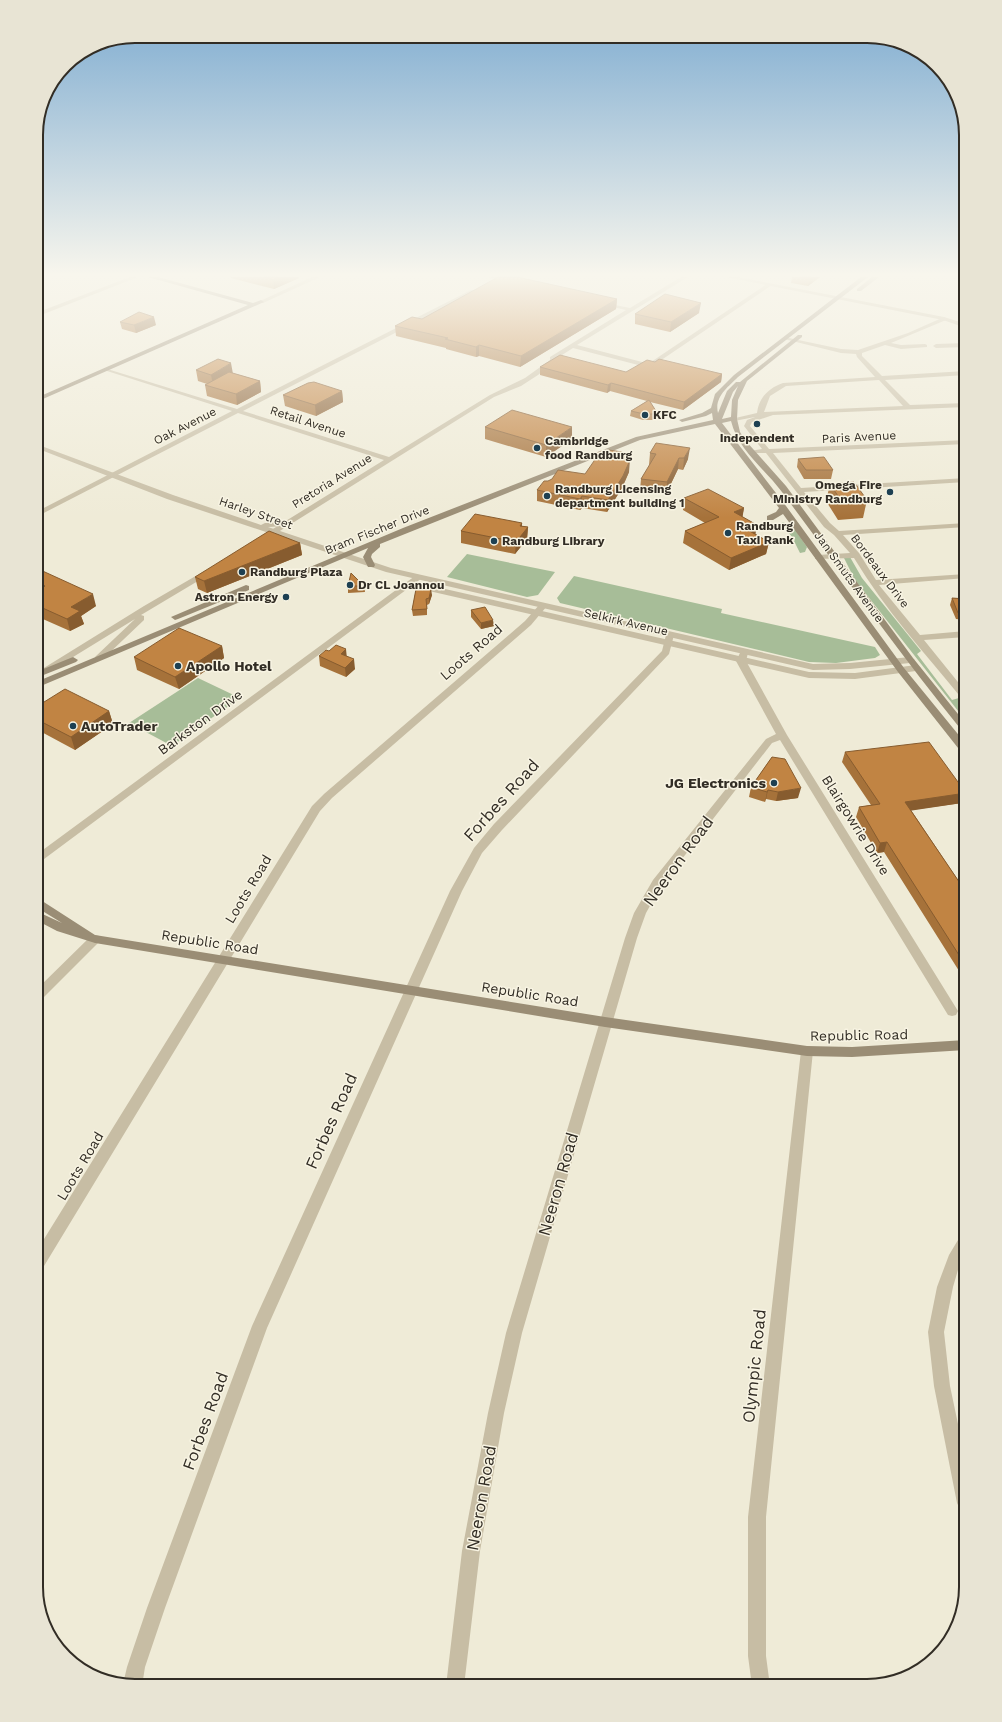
<svg xmlns="http://www.w3.org/2000/svg" width="1002" height="1722" font-family="'Work Sans',sans-serif">
	<rect width="100%" height="100%" fill="#efebd7"/>
	<!-- green -->
	<path fill="#a7bd98" d="M783,522L793,527L807,547L805,552L800,553L794,541L795,540L780,524Z
		M467,554L555,572L538,595L527,597L447,577Z
		M850,557L862,578L921,651L917,654L952,700L959,698L966,707V721L855,580L844,558Z
		M574,576L722,609L721,613L875,647L880,655L875,658L836,663L809,662L560,603L557,598Z
		M198,678L240,698L172,746L129,723Z"/>
	<g fill="none" stroke-linecap="round" stroke-linejoin="round">
		<!-- minor -->
		<path fill="#c7bda4" fill-rule="evenodd" d="M130,277H138L36,317V313Z
			M312,277H320L263,303L258,302Z
			M488,277H498L513,282L510,284Z
			M681,277H688L577,345L642,362H651L767,284L772,285L654,365L642,366L573,348L562,355L538,375L521,386L494,397L267,539L260,537L384,460L238,413L36,517V512L232,411L104,370V368L237,409L471,290H475V292L243,411L389,457L490,395L525,378L550,360V357L626,310L600,304V302L630,308Z
			M944,317L947,319L946,320L891,343L901,345L925,344L927,345V347L901,349L885,345L862,353V356L882,376L966,371V375L885,380L910,405L966,403V407L773,415L752,422L750,426L769,449L966,440V444L773,453L801,488L966,478V482L804,492L830,523L839,531L966,523V527L843,535L859,553L876,580L966,574V578L879,585L920,635L966,631V637L924,640L966,692V701L963,700C925,653 885,610 854,558L815,559V555H818L850,553L834,535L824,527L766,453H750V451L762,449L744,426L747,420L755,417L734,421L731,419L757,413C759,397 769,388 783,383L875,377L857,357L856,354L841,353L784,339V337L841,349L858,350L908,333ZM879,380L903,406L764,412L770,396L786,386Z
			M966,343V347L936,348L933,346L936,344Z
			M206,570H209L213,572L141,615L144,616V620L103,659L100,660L95,657L135,619L47,673H41L39,671L144,606Z
			M415,576H418L422,578L36,865V855Z
			M543,603L547,606L531,625L332,798L320,811L41,1271L36,1273V1252L312,806L324,794L525,621L540,604Z
			M670,632L674,635L669,654L502,830L482,853L462,891L267,1328L165,1608L145,1667L142,1686L123,1684L127,1667L147,1608L252,1326L450,891L474,848L494,824L662,651L666,635Z
			M744,650L748,653L746,661L787,735L958,1011L956,1015L952,1016L948,1015L780,740L772,743L661,886L646,913L637,938L522,1333L504,1413L480,1551L464,1686H446L462,1551L488,1413L506,1333L625,938L634,913L653,880L766,739L776,734L736,661L741,651Z
			M95,935L99,936L101,939L99,942L40,1001L36,1003V990L91,936Z
			M807,1046L812,1047L813,1051L766,1517V1656L770,1686H752L748,1656V1517L801,1051L802,1047Z
			M966,1237V1254L960,1263L953,1287L944,1332L950,1386L966,1462V1512L960,1509L957,1503L934,1386L928,1332L937,1287L949,1255L958,1240Z"/>
		<!-- tertiary -->
		<path fill="#c7bda4" fill-rule="evenodd" d="M726,277H738L944,317L966,324V328L943,320Z
			M36,444L173,495L261,525L265,523L289,522L290,524L286,526L268,527L391,568L813,664L850,663L910,657L915,660L910,663L850,669L813,670L386,572L167,499L36,448Z
			M432,586L809,672L855,673L916,665L921,668L916,671L855,679L809,678L429,591V587Z"/>
		<!-- secondary -->
		<path fill="#9a8d75" fill-rule="evenodd" d="M148,277H158L253,303L261,300L264,302L36,402V398L248,305Z
			M861,277H868L738,377C728,387 714,397 718,413L727,391L736,382H740L798,335H802V337L747,381L738,400L737,419L740,432L745,440L786,486L913,658L966,724V733L963,732C900,654 842,573 782,492C765,469 738,450 731,421L722,423L786,506L904,668L966,744V754L962,753L898,672L783,514L773,520H767V516L776,512L779,508L715,424L640,440L380,544V547L372,554L371,557L375,565L374,567H368L363,557L368,548L36,688V682L403,528L636,437L713,420L712,413L706,416L682,422L679,420L702,413L711,408L715,394L734,375ZM738,386L732,400L731,417L722,419L733,392Z
			M872,277H879L861,291H857V289Z
			M246,585L249,586V590L178,619L175,620L171,617Z
			M73,657L78,660L76,662L36,678V672Z
			M36,897L95,935L605,1017L807,1046L852,1047L966,1040V1050L852,1057L807,1056L605,1027L95,943L57,931L36,920V911L62,923L36,907Z"/>
	</g>
	<!-- wall -->
	<path fill="#a6723a" d="M231,277H298L299,278L274,289L231,278Z
		M792,277H820L808,286L791,283Z
		M617,299L616,309L520,367L479,356L476,357L446,349V348L396,336L395,326L422,319Z
		M699,313L670,332L635,324V314Z
		M120,322L156,325L136,333L122,329Z
		M655,362L722,374L721,382L683,410L650,402L656,411V416L652,420H643L630,416L631,411L647,401L610,391L607,393L540,375V367L626,372Z
		M196,370L232,373L260,381L261,392L237,405L207,396L205,385L207,384L198,381Z
		M342,391L343,402L316,416L285,406L283,395Z
		M485,427L572,439L546,457L485,439Z
		M656,443L688,459L683,470L678,469L666,494L640,490L641,479L650,465H649L650,453Z
		M798,459L833,470L831,479H804L797,467Z
		M629,472L622,488L607,512L582,508L580,510L537,501V490L548,481L585,474Z
		M830,484L867,500L863,518L838,520L826,501Z
		M684,498L744,508L742,517L755,534L769,542L766,554L729,570L683,543L685,531L705,523L683,510Z
		M522,523V526L528,527L527,539L515,554L461,543V531Z
		M300,543L302,555L207,593L198,589L195,577Z
		M36,568L96,606L81,616L84,624L70,631L36,616Z
		M348,586H364L365,592L348,593Z
		M416,589L432,595L429,604L427,605V615L413,616L412,610Z
		M952,598L966,599V620L956,619L950,605Z
		M471,610L494,626L481,629L471,617Z
		M222,646L224,658L179,689L137,670L134,657Z
		M329,651L347,657L355,669L346,677L320,666L319,656Z
		M36,707L109,711L113,724L75,750L36,729Z
		M845,752L966,793L962,803L911,810L966,892V982L884,852L877,853L856,817L859,807L871,805L842,762Z
		M772,757L798,798L776,801L766,799L765,802L749,797L751,787Z"/>
	<!-- shaded-wall -->
	<path fill="#875c2f" d="M278,277H298L299,278L274,289L273,280Z
		M812,277H820L808,286L810,279Z
		M617,299L616,309L520,367L521,356Z
		M701,303L699,313L670,332L671,322Z
		M154,317L156,325L136,333L134,325Z
		M479,345V356L476,357V347Z
		M231,363L233,374L213,385L211,375Z
		M722,374L721,382L683,410L684,402Z
		M260,381L261,392L237,405L236,394Z
		M611,383L610,391L607,393L608,385Z
		M342,391L343,402L316,416L315,405Z
		M656,411V416L652,420V414Z
		M572,427V439L546,457V445Z
		M690,448L688,459L683,470L684,458Z
		M679,458L678,469L666,494L667,482Z
		M630,460L629,472L622,488L607,512L608,500Z
		M582,496V508L580,510V499Z
		M744,508L742,520L734,512Z
		M522,523V534L528,527L527,539L515,554L516,542L520,526Z
		M757,525L755,537L746,529Z
		M769,542L766,554L729,570L731,558Z
		M300,543L302,555L207,593L204,581Z
		M431,589L432,595L429,604V598Z
		M93,594L96,606L81,616L84,624L70,631L67,619L71,607Z
		M493,620L494,626L481,629V623Z
		M222,646L224,658L179,689L175,677Z
		M346,649L347,659L341,654Z
		M354,659L355,669L346,677L345,668Z
		M109,711L113,724L75,750L71,737Z
		M801,788L798,798L776,801L778,792Z
		M768,790L766,799L765,802L767,792Z
		M966,793L962,803L902,812L905,802Z
		M887,842L884,852L877,853L880,843Z"/>
	<!-- building -->
	<path fill="#c18443" stroke="#875c2f" d="M264,277H278L273,280Z
		M498,277H517L617,299L521,356L479,345L476,347L445,339L448,338L395,326L412,317L422,319Z
		M802,277H812L810,279Z
		M665,294L701,303L671,322L635,314Z
		M139,312L154,317L134,325L120,322Z
		M560,355L626,372L647,360L655,362L659,359L722,374L684,402L611,383L608,385L540,367Z
		M218,359L231,363L211,375L196,370Z
		M229,372L260,381L236,394L205,385Z
		M314,382L342,391L315,405L283,395L308,383Z
		M649,400L656,411L652,414H644L631,411Z
		M512,410L572,427L546,445L485,427Z
		M656,443L690,448L684,458H679L667,482L641,479L656,454L650,453Z
		M609,450L622,452L630,460L623,476L608,500L582,496L580,499L537,490L544,481H548L552,479L558,470L585,474L594,461L596,453Z
		M824,457L833,470H806L798,459Z
		M854,482L867,500L842,502L830,484Z
		M708,489L744,508L734,512L757,525L746,529L769,542L731,558L685,531L719,517L684,498Z
		M475,514L522,523L520,526L528,527L516,542L461,531Z
		M269,531L300,543L204,581L195,577Z
		M36,568L93,594L71,607L80,611L67,619L36,605V591L45,586L36,582Z
		M351,573L364,586H348Z
		M416,589H431L429,598L426,599L427,609L412,610Z
		M952,598L966,599V613H958Z
		M485,607L493,620L481,623L471,610Z
		M179,628L222,646L175,677L134,657Z
		M336,645L346,649L341,654L354,659L345,668L319,656L326,650L329,651Z
		M65,689L109,711L71,737L36,719V707Z
		M929,742L966,793L905,802L966,892V966L887,842L880,843L859,807L880,804L845,752Z
		M772,757L785,759L801,788L778,792L768,790L767,792L751,787Z"/>
	<!-- sky -->
	<linearGradient id="sky" x2="0" y2="1"><stop stop-color="#7baad0"/><stop offset="0.53" stop-color="#f8f6ed"/><stop offset="1" stop-color="#f8f6ed" stop-opacity="0"/></linearGradient>
	<rect width="1002" height="518" fill="url(#sky)"/>
	<!-- markers -->
	<g fill="#1d4052" stroke="#f8f4e3" stroke-width="1.5">
		<circle cx="645" cy="415" r="4"/>
		<circle cx="757" cy="424" r="4"/>
		<circle cx="537" cy="448" r="4"/>
		<circle cx="890" cy="492" r="4"/>
		<circle cx="547" cy="496" r="4"/>
		<circle cx="728" cy="533" r="4"/>
		<circle cx="494" cy="541" r="4"/>
		<circle cx="242" cy="572" r="4"/>
		<circle cx="350" cy="585" r="4"/>
		<circle cx="286" cy="597" r="4"/>
		<circle cx="178" cy="666" r="4"/>
		<circle cx="73" cy="726" r="4"/>
		<circle cx="774" cy="783" r="4"/>
	</g>
	<g text-anchor="middle" stroke-width="3" stroke-linejoin="round" paint-order="stroke">
		<!-- far-poi labels -->
		<g font-size="12" font-weight="bold" fill="#322d25" stroke="#f8f4e3" text-anchor="start">
			<text x="653" y="419">KFC</text>
			<text x="757" y="442" text-anchor="middle">Independent</text>
			<text x="545" y="445">Cambridge<tspan x="545" dy="14">food Randburg</tspan></text>
			<text x="882" y="489" text-anchor="end">Omega Fire<tspan x="882" dy="14">Ministry Randburg</tspan></text>
			<text x="555" y="493">Randburg Licensing<tspan x="555" dy="14">department building 1</tspan></text>
			<text x="736" y="530">Randburg<tspan x="736" dy="14">Taxi Rank</tspan></text>
			<text x="502" y="545">Randburg Library</text>
			<text x="250" y="576">Randburg Plaza</text>
			<text x="358" y="589">Dr CL Joannou</text>
			<text x="278" y="601" text-anchor="end">Astron Energy</text>
		</g>
		<!-- far-street labels -->
		<g font-size="12" fill="#322d25" stroke="#f8f4e3">
			<text transform="translate(308 422) rotate(18)" y="4">Retail Avenue</text>
			<text transform="translate(185 426) rotate(-27)" y="4">Oak Avenue</text>
			<text transform="translate(859 437) rotate(-3)" y="4">Paris Avenue</text>
			<text transform="translate(332 481) rotate(-32)" y="4">Pretoria Avenue</text>
			<text transform="translate(256 513) rotate(19)" y="4">Harley Street</text>
			<text transform="translate(377 530) rotate(-22)" y="4">Bram Fischer Drive</text>
			<text transform="translate(880 571) rotate(53)" y="4">Bordeaux Drive</text>
			<text transform="translate(849 577) rotate(54)" y="4">Jan Smuts Avenue</text>
			<text transform="translate(626 622) rotate(13)" y="4">Selkirk Avenue</text>
		</g>
		<!-- street labels -->
		<g font-size="14" fill="#322d25" stroke="#f8f4e3">
			<text transform="translate(471 652) rotate(-41)" y="5">Loots Road</text>
			<text transform="translate(200 722) rotate(-36)" y="5">Barkston Drive</text>
			<text transform="translate(856 825) rotate(58)" y="5">Blairgowrie Drive</text>
			<text transform="translate(248 889) rotate(-59)" y="5">Loots Road</text>
			<text transform="translate(210 942) rotate(9)" y="5">Republic Road</text>
			<text transform="translate(530 994) rotate(9)" y="5">Republic Road</text>
			<text transform="translate(859 1035) rotate(-1)" y="5">Republic Road</text>
			<text transform="translate(80 1166) rotate(-59)" y="5">Loots Road</text>
		</g>
		<!-- poi labels -->
		<g font-size="14" font-weight="bold" fill="#322d25" stroke="#f8f4e3" text-anchor="start">
			<text x="186" y="671">Apollo Hotel</text>
			<text x="81" y="731">AutoTrader</text>
			<text x="766" y="788" text-anchor="end">JG Electronics</text>
		</g>
		<!-- near-street labels -->
		<g font-size="17" fill="#322d25" stroke="#f8f4e3">
			<text transform="translate(501 800) rotate(-48)" y="6">Forbes Road</text>
			<text transform="translate(678 861) rotate(-54)" y="6">Neeron Road</text>
			<text transform="translate(331 1121) rotate(-66)" y="6">Forbes Road</text>
			<text transform="translate(558 1184) rotate(-74)" y="6">Neeron Road</text>
			<text transform="translate(754 1366) rotate(-84)" y="6">Olympic Road</text>
			<text transform="translate(205 1421) rotate(-70)" y="6">Forbes Road</text>
			<text transform="translate(481 1498) rotate(-80)" y="6">Neeron Road</text>
		</g>
	</g>
	<!-- crop -->
	<path d="M0 0H1002V1722H0ZM135 43H867A92 92 0 0 1 959 135V1587A92 92 0 0 1 867 1679H135A92 92 0 0 1 43 1587V135A92 92 0 0 1 135 43Z" fill="#e8e4d4" fill-rule="evenodd"/>
	<path fill="none" stroke="#322d25" stroke-width="2" d="M135 43H867A92 92 0 0 1 959 135V1587A92 92 0 0 1 867 1679H135A92 92 0 0 1 43 1587V135A92 92 0 0 1 135 43Z"/>
</svg>
